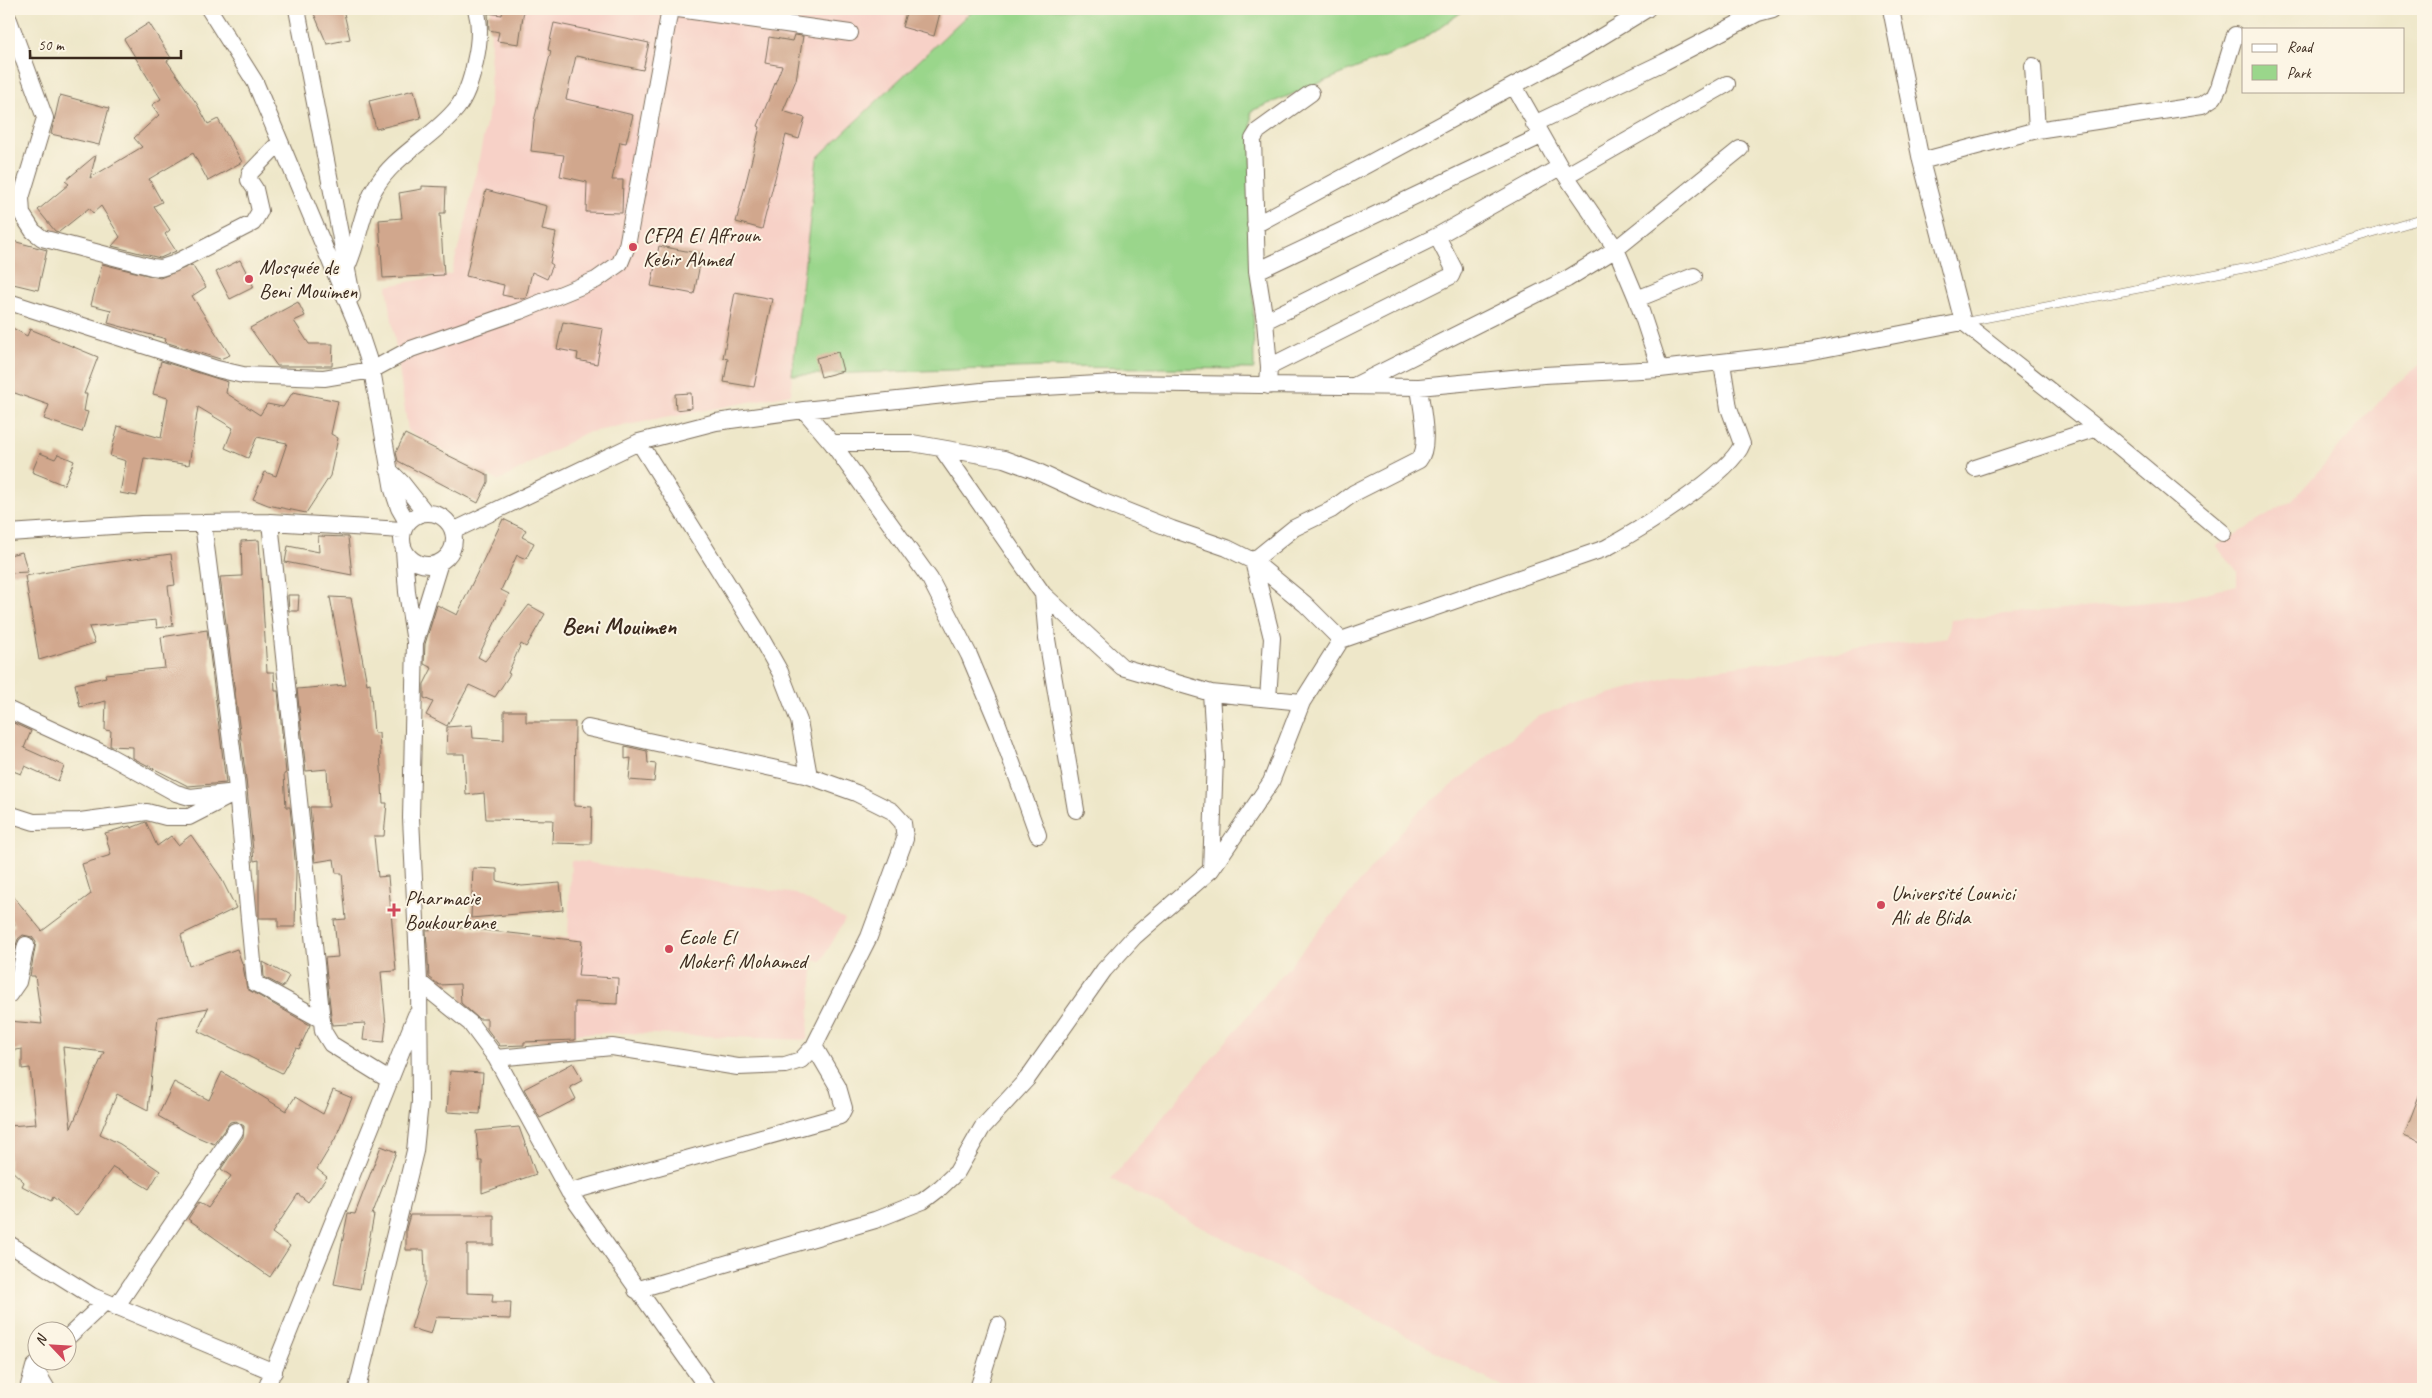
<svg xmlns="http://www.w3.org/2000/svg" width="2432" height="1398" font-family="Caveat,sans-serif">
	<rect width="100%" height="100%" fill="#fcf5e5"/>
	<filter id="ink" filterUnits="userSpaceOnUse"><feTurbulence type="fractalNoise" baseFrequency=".02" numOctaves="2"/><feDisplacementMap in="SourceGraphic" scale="10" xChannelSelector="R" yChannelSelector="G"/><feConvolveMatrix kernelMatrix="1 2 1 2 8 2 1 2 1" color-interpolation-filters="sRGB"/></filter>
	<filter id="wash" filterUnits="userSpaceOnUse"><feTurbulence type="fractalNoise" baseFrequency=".0096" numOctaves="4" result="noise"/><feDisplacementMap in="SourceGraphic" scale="20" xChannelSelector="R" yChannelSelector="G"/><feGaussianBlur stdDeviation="1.12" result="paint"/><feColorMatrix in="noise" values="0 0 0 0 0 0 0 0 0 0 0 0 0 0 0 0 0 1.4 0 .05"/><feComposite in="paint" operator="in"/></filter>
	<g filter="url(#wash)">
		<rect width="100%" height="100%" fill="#eee7c9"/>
		<!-- built -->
		<path fill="#f7d1c7" d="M491,9H976L964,18L792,375L791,394L585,433L499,481L408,431L387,286L451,274L466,221L490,105Z
			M2423,363V1389H1506L1111,1179L1418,812L1537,717L1569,705L1684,673L1948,637L1951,620L2182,599L2237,585V571L2216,546L2293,500L2393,386Z
			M571,860L796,894L845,920L821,962L814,960L807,1040L628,1033L510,1034L509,935L568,938Z"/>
		<!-- green -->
		<path fill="#9ad68b" stroke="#6a8054" d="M976,9H1466L1416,44L1251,111L1254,369L1048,367L792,375L817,158L964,18Z"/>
		<g id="blocks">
			<!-- building -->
			<path fill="#d1a78d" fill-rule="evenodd" d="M312,9H343L350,39L327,44Z
				M503,9H524L519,44L497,41L499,32L489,30L488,13L502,15Z
				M907,9H941L934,36L902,27Z
				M149,23L171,58L167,61L197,104L208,124L218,119L242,162L208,181L193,153L149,179L162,202L154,206L170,230L165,234L176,251L160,258L112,246L120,237L101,206L93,213L89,208L59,232L55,231L38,210L69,184L65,181L96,155L90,178L142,147L134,138L159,115L152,105L161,99L124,39Z
				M554,23L649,43L643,70L576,56L566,99L633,115L626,143L620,142L612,180H623L622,213L586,212L587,182L560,176L564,155L531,151L534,121L551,51L548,50Z
				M794,35L803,36L796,80L783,111L805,118L799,139L786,135L762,229L736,222L760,127L758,126L782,66L765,63L769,37L792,41Z
				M414,90L421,118L376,129L369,101Z
				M60,95L109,108L99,145L51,134Z
				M422,186L446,187L445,213H440L444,275L383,278L379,220L402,218L399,193L422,189Z
				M486,190L547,206L542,230L556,233L550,263L553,265L547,279L532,272L526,298L522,299L502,295L504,285L466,276Z
				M9,240L47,250L38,290L9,283Z
				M659,246L702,254L694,294L651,286Z
				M240,260L254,287L230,299L216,272Z
				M102,264L160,278L192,265L206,287L192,296L230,355L220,359L165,342L166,339L108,323L111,310L91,305Z
				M735,292L772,299L754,387L724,382L728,359L723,358Z
				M298,302L305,316L294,321L309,344H333L332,366H277L250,328Z
				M563,322L603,329L597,364L577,360L578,353L557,349Z
				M9,326L27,336L30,329L98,357L84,394H87L84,411L88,412L82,432L44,419L49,405L9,391Z
				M838,352L843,371L821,377L816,358Z
				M161,361L228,382L226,393L260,415L267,404L283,407L293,392L338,401L331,434L338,438L330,476L306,513L268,505L253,499L265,472L276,476L287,443L257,437L248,458L225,448L233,428L198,407L189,465L144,458L137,496L120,493L126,461L110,456L118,426L161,438L168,398L153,394Z
				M691,393L692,408L676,410L675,394Z
				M405,434L488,475V482L478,503L398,461L396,452Z
				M40,453L55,459L58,454L74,461L64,485L32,472Z
				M503,519L526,530L522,537L534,543L526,559L517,555L501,590L509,594L478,657L485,661L529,605L545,614L526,647L521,644L508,673L510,674L495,697L469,685L447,726L426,715L433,702L424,698V684L432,668L424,664L425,644L437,605L457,615Z
				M318,536L348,537L352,575L285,562L288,546L319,552Z
				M259,540L267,672H274L275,691H278L286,773L284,774L286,807H290L296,870L295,927H278V918H259V860L254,861L246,779L220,577L242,576L241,541Z
				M22,552L28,572L9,573V555Z
				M171,554L175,585L168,586L173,626L157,628L156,620L89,627L95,643L39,660L25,576L89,565Z
				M288,595H299L298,611H289Z
				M330,597L351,598L367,684L370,683L374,733H379L383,803H387L384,836H374L378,877L388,876L396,971L381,972L386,1025L384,1042L363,1040L365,1023L332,1025L325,958L338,957L334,920L346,919L342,873H336L334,859L315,862L310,807H329L327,769L306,771L297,689L346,685Z
				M207,630L226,783L188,786L133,758V747L110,746L111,731L105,730L106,701L80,707L75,684L106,677L105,674L165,668L161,637Z
				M504,711H526V722H575L574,806L592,807L591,844L552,843L553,820L486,819L484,793L466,795L464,754H446L447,727L472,725L473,738L504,740Z
				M9,721L31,731L24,748L64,766L58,781L25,766L21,774L13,771L9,781Z
				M625,746L647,751L648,763L656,764L654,782L629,780L631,758L625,759Z
				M146,822L157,846L171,836L178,845L191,835L220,876L236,908L181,935L189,966L237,949L243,966L247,989L310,1025L299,1049L296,1048L282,1073L198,1031L208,1008L158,1017L148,1110L117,1094L100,1134L120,1144L160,1171L149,1189L113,1167L76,1216L53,1197L51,1201L22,1186L24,1182L9,1168V1126L36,1124L30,1068L22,1069V1049L9,1051V1021L42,1024L35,976H30L36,942L32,937L23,935L18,939L15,949V937L9,930L15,925L9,917V891L42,931L91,894L82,864L111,855L105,833L130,826L131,828ZM63,1047L104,1052L71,1128Z
				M473,868L497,869V881L522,886L560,883L563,910L471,918Z
				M464,928L582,941L578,976L618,978L617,1004L575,1002V1040L524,1042V1045L500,1046L487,1029V1019H479L461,1003L460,984L439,985L429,977L426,930Z
				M263,962L289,976L283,987L264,977Z
				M573,1063L583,1080L570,1087L576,1099L540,1118L524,1089Z
				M450,1071L483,1073L480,1114L447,1112Z
				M222,1072L286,1111L295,1097L323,1114L333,1090L352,1098L335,1139L317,1169L327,1177L308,1202L298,1194L272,1233L290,1246L270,1277L188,1219L199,1202L208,1208L231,1176L221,1169L243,1137L244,1126L236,1121L230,1122L214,1144L188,1133L158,1116L174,1082L209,1100Z
				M2422,1088H2423V1143L2404,1135Z
				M519,1127L536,1174L482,1193V1161H479L476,1131Z
				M381,1146L396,1152L372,1215H374L360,1289L334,1284L348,1213L355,1214Z
				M410,1215H494V1245H467V1293L493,1294L492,1302H511L510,1319L436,1317L431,1334L411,1328L425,1283V1273L424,1250H406V1229Z"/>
		</g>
	</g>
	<g filter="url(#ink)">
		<use href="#blocks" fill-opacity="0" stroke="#7a6c5a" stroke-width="1"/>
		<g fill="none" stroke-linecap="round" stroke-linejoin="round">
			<defs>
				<path id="lane" d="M1965,322L2267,264L2423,219"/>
				<path id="street" d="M209,9L255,82L357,325L372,370L393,490L399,508L407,522
					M297,9L352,296
					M678,9L850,33
					M1891,9L1921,161L1963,322L2097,428L2223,533
					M9,20L45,118L21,198L22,214L33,231L42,238L152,267L161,268L173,264L253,223L260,211L255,189L249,180L250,173L280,142
					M2033,66L2037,130
					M1514,86L1560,167L1616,249L1637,299L1660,369
					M1534,124L1664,62L1758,13L1773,9
					M1921,161L2037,130L2202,105L2214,97L2219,87L2235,35
					M1567,175L1727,84
					M1255,225L1578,51L1647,9
					M347,267C359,241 361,212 375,188C394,155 433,138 457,108C467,95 472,77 475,62C479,45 481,26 476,9
					M1257,271L1541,136
					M1637,299L1694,276
					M9,302L217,369L243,375L324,378L372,370L411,349L520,311L596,280L620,263L627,246L670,9
					M1265,321L1437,236L1560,167
					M1269,367L1451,276L1454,269L1437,236
					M1268,386L1269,367L1265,321L1257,271L1253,139L1258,131L1311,93
					M1354,386L1567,279L1616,249L1740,149
					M804,410L832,443L930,579L969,655L998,724L1038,835
					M639,442L757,631L780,672L799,721L809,776
					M942,449L1043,594L1122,667L1211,693L1302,702
					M1975,468L2097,428
					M388,469L402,483L425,512
					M402 539a26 26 0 1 1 52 0a26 26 0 1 1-52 0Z
					M270,522L323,1031L331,1044L389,1080
					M203,523L236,780L255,983L322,1020
					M453,531L639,442L716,422L804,410L991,390L1115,383L1419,387L1544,375L1660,369L1808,352L1963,322
					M9,533L142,524L270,522L402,530
					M1043,594L1047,639L1076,810
					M416,640L440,562
					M1341,640L1606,548C1636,532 1731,474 1742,444L1729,408L1722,363
					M1211,693L1215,757L1211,870
					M1268,699L1272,638L1253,561L1294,528L1331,510L1354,493L1419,460C1431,446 1421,406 1419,387
					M9,710L111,757L176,793L190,797L237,792
					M9,814L34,822L80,821L147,812L166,817H189L228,797
					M419,982L470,1023L496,1058L569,1192L708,1389
					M9,995L18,982L26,945
					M496,1058L612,1047L738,1067L785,1065L801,1060L814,1046L869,937L905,839L903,823L892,811L856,793L809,776L588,728
					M569,1192L840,1116L844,1108L838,1087L814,1046
					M9,1244L92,1296L274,1372
					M636,1290L875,1220L923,1201L940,1188L957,1172L982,1128L1027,1079L1104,970L1134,937L1211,870L1271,782L1302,702L1341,640L1305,604L1253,561L1227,548L1172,529L1099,500L1034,470L1004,459L912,443H832
					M116,1307L235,1131
					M68,1337L105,1302
					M34,1367L47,1389
					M28,1389L34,1367L42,1360
					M266,1389L416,1015
					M357,1389L415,1151L420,1102L419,982L411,818L415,642L407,592L404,550
					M978,1389L998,1325"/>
			</defs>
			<!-- lane casing -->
			<use href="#lane" stroke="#7a6c5a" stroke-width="9"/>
			<!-- street casing -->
			<use href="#street" stroke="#7a6c5a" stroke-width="18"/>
			<!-- lane -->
			<use href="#lane" stroke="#fff" stroke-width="8"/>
			<!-- street -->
			<use href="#street" stroke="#fff" stroke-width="16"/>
		</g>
	</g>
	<!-- markers -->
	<g fill="#d1495b" stroke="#fcf5e5" stroke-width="2">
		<circle cx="633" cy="247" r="5"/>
		<circle cx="249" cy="279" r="5"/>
		<circle cx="1881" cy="905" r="5"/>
		<path d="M391.5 902.5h5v5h5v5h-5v5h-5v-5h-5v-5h5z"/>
		<circle cx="669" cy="949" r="5"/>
	</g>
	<g text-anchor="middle" stroke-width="4" stroke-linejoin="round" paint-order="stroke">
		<!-- poi labels -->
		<g font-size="21" fill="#3b2a1e" stroke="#fcf5e5" text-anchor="start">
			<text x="643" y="242">CFPA El Affroun<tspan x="643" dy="24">Kebir Ahmed</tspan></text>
			<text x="259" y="274">Mosquée de<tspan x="259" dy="24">Beni Mouimen</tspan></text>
			<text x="1891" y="900">Université Lounici<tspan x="1891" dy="24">Ali de Blida</tspan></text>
			<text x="405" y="905">Pharmacie<tspan x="405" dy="24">Boukourbane</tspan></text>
			<text x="679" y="944">Ecole El<tspan x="679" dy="24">Mokerfi Mohamed</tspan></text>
		</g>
		<!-- quarter labels -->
		<g font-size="24" font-weight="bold" fill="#3b2a1e" stroke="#fcf5e5">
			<text x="619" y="634">Beni Mouimen</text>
		</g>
	</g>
	<!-- margin -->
	<rect width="2432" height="1398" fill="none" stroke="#fcf5e5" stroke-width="30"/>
	<!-- legend -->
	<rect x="2242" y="28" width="162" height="65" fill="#fcf5e5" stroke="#afa495"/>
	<rect x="2252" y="44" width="25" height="8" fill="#ffffff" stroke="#afa495"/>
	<text x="2287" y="52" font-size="15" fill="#3b2a1e">Road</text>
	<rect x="2252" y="65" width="25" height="15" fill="#9ad68b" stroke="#afa495"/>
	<text x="2287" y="78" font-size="15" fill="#3b2a1e">Park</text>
	<!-- north arrow -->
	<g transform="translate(52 1346) rotate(295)"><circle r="24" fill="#fcf5e5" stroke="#afa495"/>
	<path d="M0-4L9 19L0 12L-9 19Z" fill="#d1495b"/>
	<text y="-8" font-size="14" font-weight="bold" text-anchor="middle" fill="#3b2a1e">N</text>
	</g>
	<!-- scale -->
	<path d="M30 50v8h151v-8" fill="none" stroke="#3b2a1e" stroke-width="2.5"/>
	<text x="38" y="50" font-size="15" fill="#3b2a1e" stroke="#fcf5e5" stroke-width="4" paint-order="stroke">50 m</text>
</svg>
